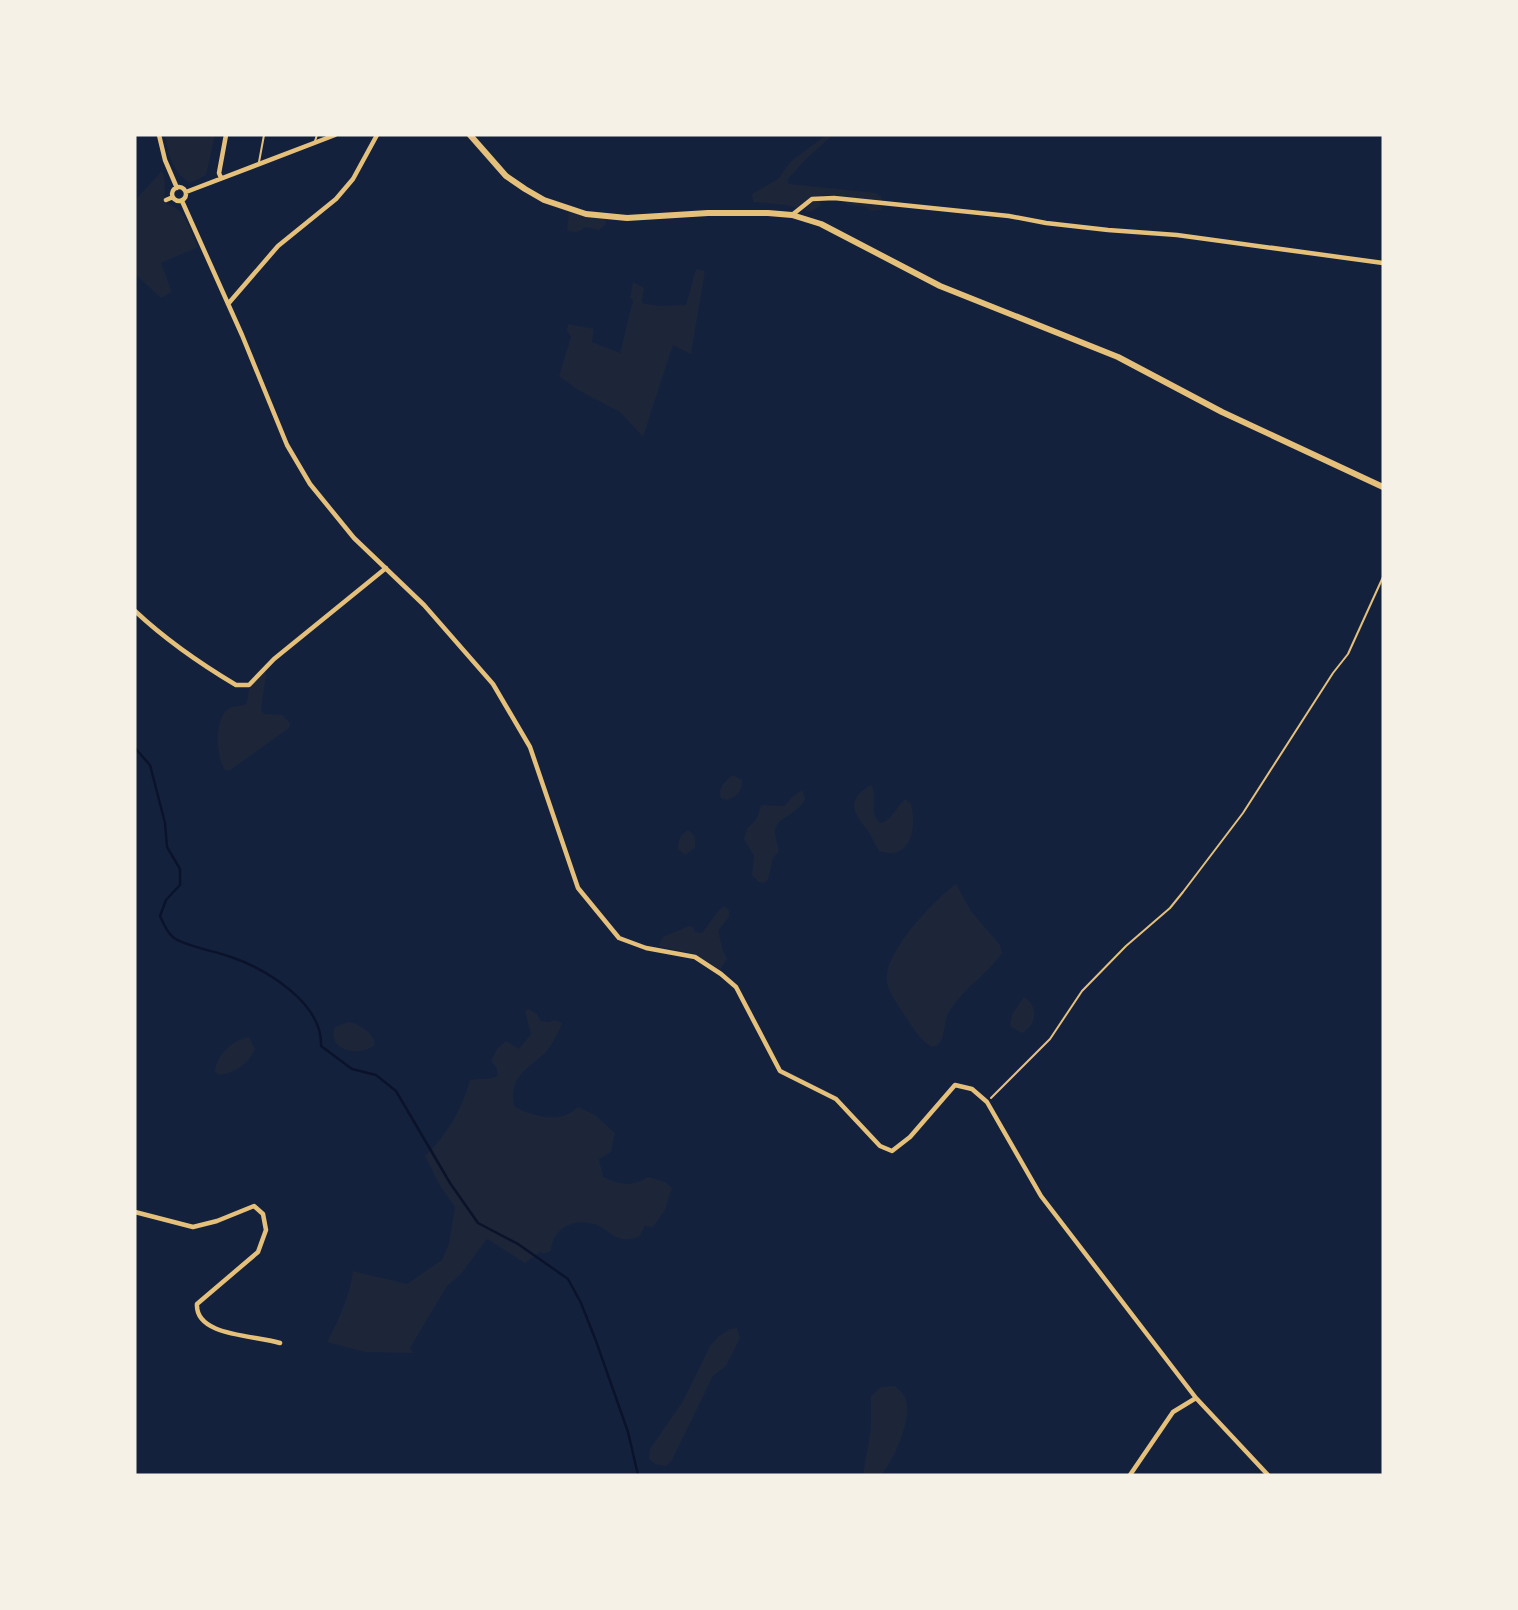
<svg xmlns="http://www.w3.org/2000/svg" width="1518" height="1610" font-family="'Golos Text',sans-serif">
	<rect width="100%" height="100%" fill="#14213d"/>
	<!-- green -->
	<path fill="#1d2539" d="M165,135H215L206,175L190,183C172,172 169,155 165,135Z
		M826,135H833L807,158L787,180L789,184L876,193L881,197L882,210L871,211L865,207L848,205L838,195H822L820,206L811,212L786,205L753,202L752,194L778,179L790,162Z
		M162,171C168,182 162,194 166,204C185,207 190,231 198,247L161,263L172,292L161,298L135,274V200Z
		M569,212L605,219L606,224L599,230L585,227C579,233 574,233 567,230Z
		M696,269L705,271L691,354L673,345L643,437L620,412L578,390L559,376L571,337L567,331L568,324L594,329L592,342L620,353L633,300L630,298L633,282L644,288L642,303L658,306L686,305Z
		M265,670L266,675L261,710L264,714L282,715L290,723L289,728L229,771L225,770C216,757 214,722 227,710C233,704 241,708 247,703L249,688Z
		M733,775L742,780C743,791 736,798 726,800L721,798C717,788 726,780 733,775Z
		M871,785C879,798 867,813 881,823C892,820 897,806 905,799L911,804C917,828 911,862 879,851C875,845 872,837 868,831C852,812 846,799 871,785Z
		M802,790L805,798C800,815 774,817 775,833C775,838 778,845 779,851L773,858L768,880L764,883L759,882L752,875L754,856L744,839L747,829L757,818L761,805L784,806L792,797Z
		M688,830C695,835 696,839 695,848L685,855L678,849C678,840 680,835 688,830Z
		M956,884L971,911L1000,945L1002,953C987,975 961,990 948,1014C942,1026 947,1043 933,1047C920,1042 913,1027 905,1016C899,1006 889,994 887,982C882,954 934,900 956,884Z
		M725,906L729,911V917L718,931L723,951L727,959L720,970L695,954L658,946L663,937L689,926L693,927L695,932L702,933L719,910Z
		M1024,997C1039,1006 1037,1026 1022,1033L1010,1026L1012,1014Z
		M528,1009L537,1014L541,1021L548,1022L555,1020L562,1023C559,1032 552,1045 546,1052C528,1069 509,1075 514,1106C526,1114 548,1120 563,1116C568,1115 574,1110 578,1107L595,1115L615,1133L611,1152L599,1159L603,1177C621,1185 631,1187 648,1177L665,1182L672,1188L665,1210L653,1227L645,1226L639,1237C634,1238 627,1240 622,1239C614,1238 606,1229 597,1225C575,1217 553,1227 551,1251L544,1254L540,1252L525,1263L487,1239L460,1275L447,1286L410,1348L414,1353L365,1352L327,1342C339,1319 349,1298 353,1271L407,1284L442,1260L449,1243L455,1207L440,1186L425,1156C447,1135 462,1109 470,1080C480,1078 489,1080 498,1076L496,1067L491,1061L497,1049L506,1041L519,1049L531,1034L525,1011Z
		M349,1022C360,1024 375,1034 375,1045C360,1057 326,1051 335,1027Z
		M249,1037L255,1049C249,1064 234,1073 219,1075L215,1071C217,1054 233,1040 249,1037Z
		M737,1328L740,1338L726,1366L713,1376L672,1460L666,1466L655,1464L649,1459L650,1449L683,1401L710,1346L719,1336L730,1329Z
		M895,1386C900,1391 904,1393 906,1400C912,1420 894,1460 881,1475H863L871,1428V1396L881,1387Z"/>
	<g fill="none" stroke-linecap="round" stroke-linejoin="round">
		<!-- stream -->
		<path stroke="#0b132b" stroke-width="2.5" d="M135,748L150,765L165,823L167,847L180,869V885L166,900L160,916C163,923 167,933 174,938C188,947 215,951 231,957C266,969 323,1003 321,1046L352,1069L376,1075L396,1091L450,1183L478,1223L518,1244L568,1279L581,1303L596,1341L628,1432L638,1475"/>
		<!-- path -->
		<path stroke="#e5c07b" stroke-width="2" d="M991,1098L1050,1039L1082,991L1126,946L1170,908L1183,892L1243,813L1333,673L1348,654L1383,577"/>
		<!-- service -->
		<path stroke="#e5c07b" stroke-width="2" d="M315,141L317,135
			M259,162L264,135"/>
		<!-- minor -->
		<path stroke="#e5c07b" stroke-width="4.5" d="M159,135L165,160L177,188
			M221,178L219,173L226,135
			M172 194a7 7 0 1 1 14 0a7 7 0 1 1-14 0Z
			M186,192L335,135
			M166,200L173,197
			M182,201L242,335L287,445L310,484L354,538L424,605L493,684L530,747L578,888L619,938L646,948L695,957L721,974L736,987L780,1071L836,1099L880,1146L892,1151L910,1137L955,1085L972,1089L987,1102L1041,1196L1196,1398L1268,1475
			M792,215L812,199L834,198L1009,216L1046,223L1108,230L1177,235L1383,263
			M228,304L278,246L336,199L353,179L377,135
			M135,611C166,640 199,663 236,685H249L274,659L386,568
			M135,1212L193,1227L217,1221L254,1206L263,1214L266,1230L258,1252L197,1304C195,1337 257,1335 280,1343
			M1130,1475L1173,1412L1196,1398"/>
		<!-- secondary -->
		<path stroke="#e5c07b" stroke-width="6" d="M470,135L506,176L525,189L544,200L586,214L627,218L708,213H768L792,215L821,224L940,286L1118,357L1222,412L1383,487"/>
	</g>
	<!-- border -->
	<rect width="1518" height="1610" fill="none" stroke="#f6f1e7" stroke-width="273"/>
</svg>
